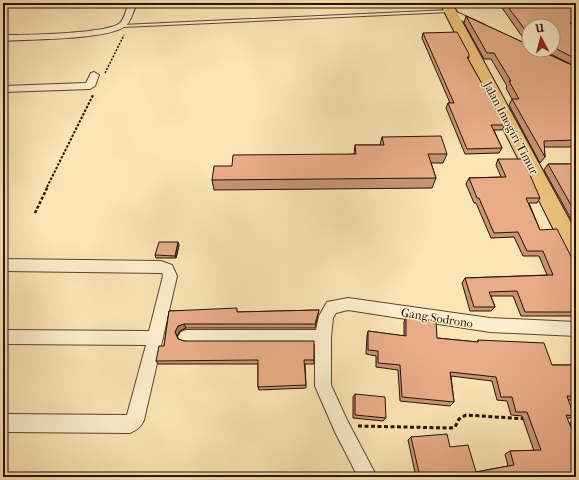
<svg xmlns="http://www.w3.org/2000/svg" width="579" height="480" font-family="'IM FELL French Canon',serif">
	<rect width="100%" height="100%" fill="#fbe5b4"/>
	<filter id="stains"><feTurbulence type="fractalNoise" baseFrequency=".005" numOctaves="4"/><feColorMatrix values="0 0 0 0 .2 0 0 0 0 .09 0 0 0 0 .02 0 0 0 .5 -.17"/></filter>
	<radialGradient id="worn" r=".72"><stop offset=".6" stop-color="#630" stop-opacity="0"/><stop offset="1" stop-color="#630" stop-opacity=".3"/></radialGradient>
	<g fill="none" stroke-linecap="round" stroke-linejoin="round">
		<defs>
			<path id="service" d="M450,10L452,11L451,12L122,27L120,26L122,25Z"/>
			<path id="minor" d="M129,3H137C133,11 131,23 124,27C104,40 28,39 3,41V35C23,35 107,34 120,23C125,18 126,9 129,3Z
				M448,11H454L485,25L484,27H478L448,15Z
				M94,72L99,75L95,86L90,89L3,92V86L86,83L91,73Z
				M3,259L161,261L172,265L177,276L144,420C141,427 137,430 130,433L3,432V414L127,415L146,345L3,344V330L149,331L163,276L162,273L3,271Z
				M348,298L490,318L576,322V336L490,332L348,310L336,313L333,318L331,337V385L347,420L377,477H358L335,432L315,386V344H186L181,342L178,337L181,332L186,330H316L319,316L327,302Z"/>
			<path id="primary" d="M440,3H452L576,232V261L568,258Z"/>
		</defs>
		<!-- service casing -->
		<use href="#service" stroke="#5e4430" stroke-width="2"/>
		<!-- minor casing -->
		<use href="#minor" stroke="#5e4430" stroke-width="2"/>
		<!-- primary casing -->
		<use href="#primary" stroke="#2a0f04" stroke-width="2"/>
		<!-- path-far3 -->
		<path stroke="#2a0f04" stroke-width="1.5" stroke-dasharray="2 1.5" stroke-linecap="butt" d="M105,73L124,35"/>
		<!-- path-far2 -->
		<path stroke="#2a0f04" stroke-width="2" stroke-dasharray="2.5 1.5" stroke-linecap="butt" d="M47,187L93,95"/>
		<!-- path-far1 -->
		<path stroke="#2a0f04" stroke-width="2.5" stroke-dasharray="3 2" stroke-linecap="butt" d="M35,213L48,186"/>
		<!-- path -->
		<path stroke="#2a0f04" stroke-width="3" stroke-dasharray="4 2.5" stroke-linecap="butt" d="M570,414L576,428
			M567,424H574
			M358,426L450,428L455,427L459,419L466,415L527,419"/>
		<!-- service -->
		<use href="#service" fill="#fceece" fill-rule="evenodd"/>
		<!-- minor -->
		<use href="#minor" fill="#fceece" fill-rule="evenodd"/>
		<!-- primary -->
		<use href="#primary" fill="#eec27a" fill-rule="evenodd"/>
	</g>
	<!-- wall -->
	<path fill="#c79574" stroke="#2a0f04" d="M501,3H576V67L543,50H553V26H529V43L526,42L500,5Z
		M466,16L576,67V147H544L545,157L540,163L509,105L512,99L506,88L507,86L491,59H484L464,23Z
		M423,33L469,57L468,59L505,125L502,130H494L502,148L499,153L465,154L446,108L448,103H450L422,38Z
		M382,137L447,154L443,163H431L436,178L432,188L214,190L212,180L232,166L354,154L355,145H380Z
		M498,159L540,198L537,203H529L540,230L576,266V316H521L513,296H491L495,307L491,311H470L462,283L465,278L547,275L539,256H523L514,237L491,238L476,203H474L466,184L469,178L501,177L496,165Z
		M548,164H576V228L544,170Z
		M179,245L176,258H156L155,255Z
		M319,310L315,328H186L180,331L177,336L178,339L184,341L314,360V364H305L306,385V388L259,390L258,387V364H158L156,361L164,346L169,311L238,312Z
		M406,317L437,338L477,342L478,340L552,365H576V400H568L574,416L567,419L576,440V472H572L574,477H416L408,440L411,437L450,447L476,472L508,466L505,454L510,451H534L522,416L511,415L507,401L497,400L492,381L451,376L454,402L450,406L400,401L398,370L376,367V356L366,354L367,336L368,331L404,336V322Z
		M355,394L386,418L383,421L353,418V397Z"/>
	<!-- shaded-wall -->
	<path fill="#a2795e" stroke="#2a0f04" d="M178,242L179,245L176,258L175,256Z
		M184,324L186,328L180,331L177,336L175,332L178,326Z"/>
	<!-- building -->
	<path fill="#e7ad87" stroke="#2a0f04" d="M505,3H576V16H574L576,19V23H570L576,30V59L553,47V26H529V36V35Z
		M466,16L529,45V50H539L576,67V140L544,141L545,157L512,99H519L509,81H511L494,53H487Z
		M457,32L469,54V57H467L505,125H491L502,148L467,149L448,103H454L423,33Z
		M441,136L447,154H428L436,178L212,180L214,166H232L233,155L356,154L355,145H384L382,137Z
		M498,159H523L540,198H526L540,230L557,229L576,266V312H525L517,291L489,292L495,307H474L465,278L553,275L543,251H527L518,232L494,233L479,198H477L469,178L506,177Z
		M548,164H576V214Z
		M159,242H178L175,256L155,255Z
		M237,308V312L319,310L315,324H184L178,326L175,332L178,339L184,341H314V360H304L306,385L258,387V360L156,361L159,346H164L169,311Z
		M406,317L436,321L437,338L478,342V340L544,343L552,365H576V396H567L574,416L566,415L576,440V470L572,471L574,477H420L411,437L447,434L450,447L468,445L476,472L514,465L510,451L541,450L527,412H516L512,397H501L496,377L450,372L454,402L402,397L400,365L378,363V351L368,350V331L406,336Z
		M355,394L385,397L386,418L355,415Z"/>
	<g text-anchor="middle" stroke-width="3" stroke-linejoin="round" paint-order="stroke">
		<!-- street labels -->
		<g font-size="12" fill="#2a0f04" stroke="#fceece">
			<text transform="translate(511 128) rotate(62)" y="4">Jalan Imogiri Timur</text>
			<text transform="translate(437 318) rotate(9)" y="4">Gang Sodrono</text>
		</g>
	</g>
	<!-- margin -->
	<rect width="579" height="480" fill="none" stroke="#fbe5b4" stroke-width="16"/>
	<rect x="4" y="4" width="571" height="472" fill="none" stroke="#2a0f04" stroke-width="2"/>
	<rect x="8" y="8" width="563" height="464" fill="none" stroke="#2a0f04"/>
	<!-- north arrow -->
	<g transform="translate(541 38) rotate(353)"><circle r="19" fill="#fceece" stroke="#a8957d"/>
	<path d="M0-3L7 15L0 10L-7 15Z" fill="#8f2418"/>
	<text y="-6" font-size="11" font-weight="bold" text-anchor="middle" fill="#2a0f04">U</text>
	</g>
	<rect width="100%" height="100%" filter="url(#stains)"/>
	<rect width="100%" height="100%" fill="url(#worn)"/>
</svg>
